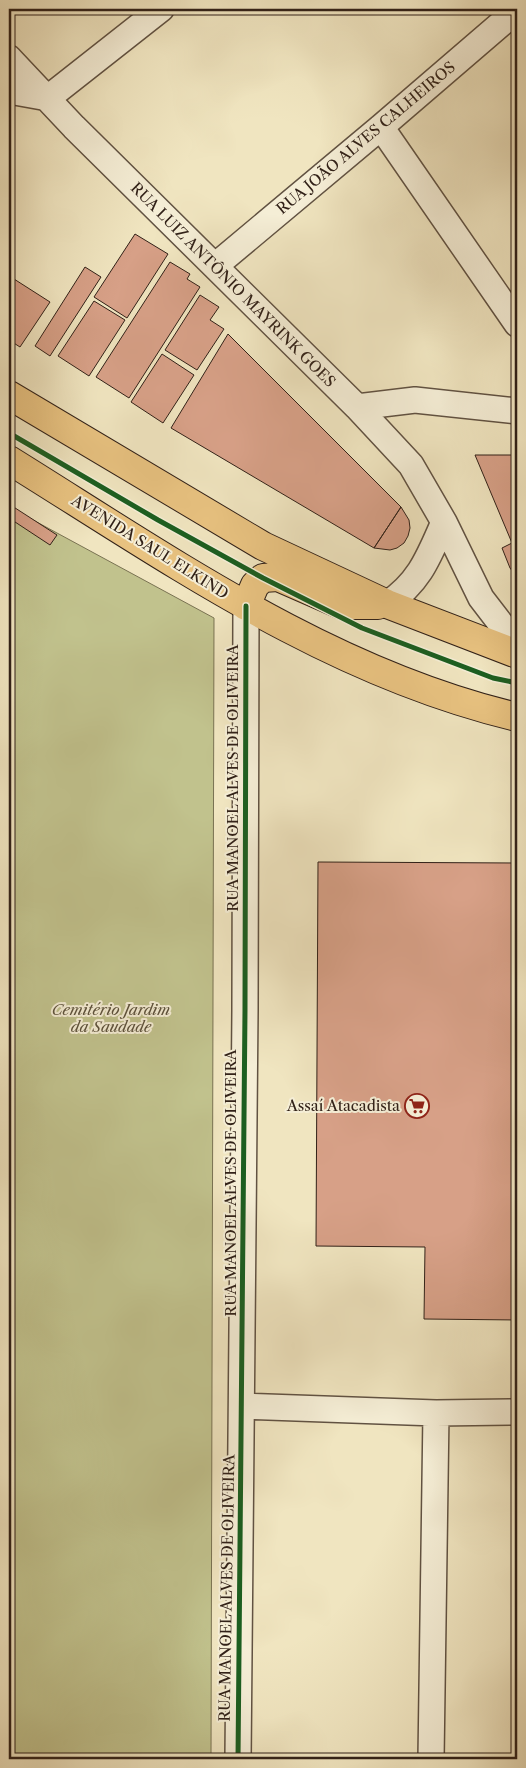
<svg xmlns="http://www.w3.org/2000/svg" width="526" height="1768" font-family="'Libre Caslon Text',serif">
	<rect width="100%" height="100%" fill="#f0e5c0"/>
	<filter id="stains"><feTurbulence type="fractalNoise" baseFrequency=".004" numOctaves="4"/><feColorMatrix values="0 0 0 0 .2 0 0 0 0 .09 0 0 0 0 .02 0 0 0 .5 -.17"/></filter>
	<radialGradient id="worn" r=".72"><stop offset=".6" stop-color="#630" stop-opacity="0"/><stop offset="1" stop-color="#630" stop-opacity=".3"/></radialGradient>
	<!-- green -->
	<path fill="#c1c28d" stroke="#797252" d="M9,507L214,618L211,1759H9Z"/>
	<!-- building -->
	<path fill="#d7a087" stroke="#312118" d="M135,234L168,254L127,318L94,297Z
		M170,262L190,274L187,279L200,287L129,398L96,377Z
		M85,267L101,277L50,356L35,346Z
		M14,279L50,302L20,347L9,340V287Z
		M200,295L219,307L210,320L224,329L197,370L165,350Z
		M94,301L125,320L89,376L58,356Z
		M228,334L401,507L374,548L171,428Z
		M162,354L194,375L163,423L131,402Z
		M475,455H517V577L510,568L502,548L512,543Z
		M9,504L57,535L50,545L9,518Z
		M401,507L409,520L410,528L408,536L404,543L397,548L390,550L374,548Z
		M318,862L517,863V1320L424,1319L425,1247L316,1246Z"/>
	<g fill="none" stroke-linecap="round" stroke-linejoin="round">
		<defs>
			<path id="minor" d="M9,58L74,127L357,407L411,465L444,522L481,598L517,645
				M9,91L48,98L161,9
				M381,127L517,324
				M215,266L381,127L517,10
				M357,407L415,400L517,411
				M387,604C420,582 429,556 444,522
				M242,1406L436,1413L517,1412
				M238,1759L245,1010L246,606
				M431,1759L436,1413"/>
			<path id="major" d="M9,395L263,546L387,604L517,654
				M9,460C170,560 330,673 517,717
				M246,606L255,585L263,578L278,577L342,605H378"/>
		</defs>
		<!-- minor casing -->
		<use href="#minor" stroke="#615242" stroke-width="28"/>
		<!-- major casing -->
		<use href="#major" stroke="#312118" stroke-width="30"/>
		<!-- minor -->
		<use href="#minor" stroke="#f5eed6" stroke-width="25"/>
		<!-- major -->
		<use href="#major" stroke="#e8c280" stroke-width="28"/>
		<defs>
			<path id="cycleway" d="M9,433L158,520L263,578L362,628L493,678L517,683
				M238,1759L245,1010L246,606"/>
		</defs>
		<!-- cycleway casing -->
		<use href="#cycleway" stroke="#f5eed6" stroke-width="8"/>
		<!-- cycleway -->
		<use href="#cycleway" stroke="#1b5e20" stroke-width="5"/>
	</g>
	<!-- icons -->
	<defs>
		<symbol id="supermarket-ring" viewBox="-11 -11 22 22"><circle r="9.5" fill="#f5eed6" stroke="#8f2418" stroke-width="1.5"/><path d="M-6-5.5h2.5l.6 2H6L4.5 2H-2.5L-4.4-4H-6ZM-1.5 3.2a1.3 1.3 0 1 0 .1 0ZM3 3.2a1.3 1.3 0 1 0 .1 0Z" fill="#8f2418"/></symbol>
	</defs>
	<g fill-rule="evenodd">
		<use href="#supermarket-ring" x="403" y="1092" width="28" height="28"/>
	</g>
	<g text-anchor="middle" stroke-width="4" stroke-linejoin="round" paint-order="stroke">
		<!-- street labels -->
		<g font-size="15" fill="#312118" stroke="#f5eed6">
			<text transform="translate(366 138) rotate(-40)" y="5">RUA JOÃO ALVES CALHEIROS</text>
			<text transform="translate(233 285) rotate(45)" y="5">RUA LUIZ ANTÔNIO MAYRINK GOES</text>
			<text transform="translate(150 547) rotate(32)" y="5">AVENIDA SAUL ELKIND</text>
			<text transform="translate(233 778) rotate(-90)" y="5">RUA MANOEL ALVES DE OLIVEIRA</text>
			<text transform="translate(231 1183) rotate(-90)" y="5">RUA MANOEL ALVES DE OLIVEIRA</text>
			<text transform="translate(227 1588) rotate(-89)" y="5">RUA MANOEL ALVES DE OLIVEIRA</text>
		</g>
		<!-- park labels -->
		<g font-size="15" font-style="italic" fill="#5c513b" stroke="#f5eed6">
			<text x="111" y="1015">Cemitério Jardim<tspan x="111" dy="17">da Saudade</tspan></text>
		</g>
		<!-- poi labels -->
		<g font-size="15" fill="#312118" stroke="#f5eed6" text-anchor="end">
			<text x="400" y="1111">Assaí Atacadista</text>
		</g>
	</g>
	<!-- margin -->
	<rect width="526" height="1768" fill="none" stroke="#f0e5c0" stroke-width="30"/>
	<rect x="10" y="10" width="506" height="1748" fill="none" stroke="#312118" stroke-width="2.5"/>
	<rect x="15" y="15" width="496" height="1738" fill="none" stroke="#312118"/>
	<rect width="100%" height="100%" filter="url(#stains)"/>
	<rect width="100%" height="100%" fill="url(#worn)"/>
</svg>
